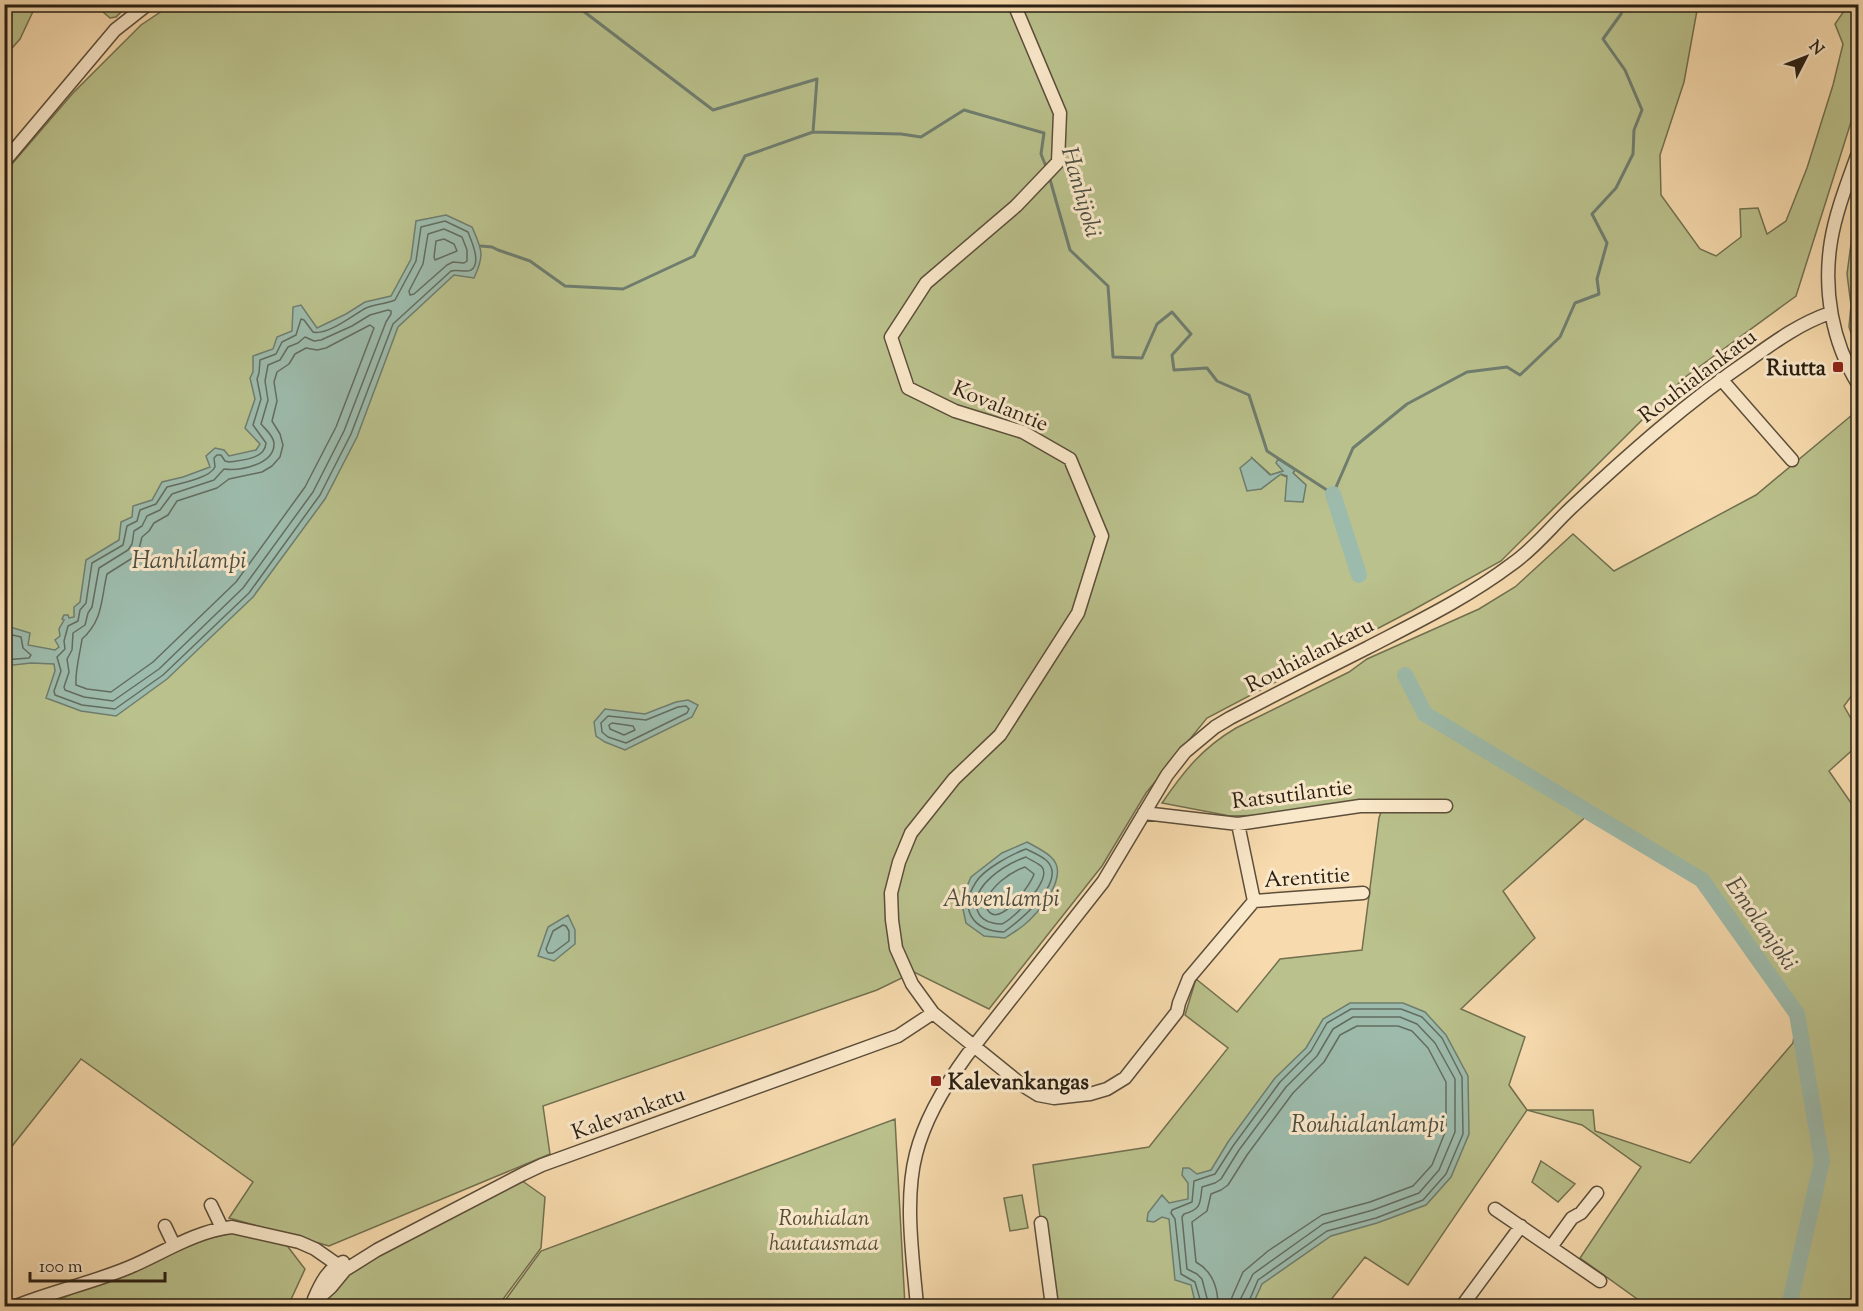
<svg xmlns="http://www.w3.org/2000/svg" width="1863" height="1311" font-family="'Sorts Mill Goudy',serif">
	<rect width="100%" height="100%" fill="#f7dbae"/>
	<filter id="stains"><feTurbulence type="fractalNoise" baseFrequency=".00333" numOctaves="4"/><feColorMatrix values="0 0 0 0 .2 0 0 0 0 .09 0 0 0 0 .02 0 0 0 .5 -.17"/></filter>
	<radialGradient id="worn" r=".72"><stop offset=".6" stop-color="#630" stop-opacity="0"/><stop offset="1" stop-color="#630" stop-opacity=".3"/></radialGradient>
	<!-- green -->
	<path fill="#bac18c" stroke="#727050" stroke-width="1.5" fill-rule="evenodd" d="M5,4L36,5L20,39L5,56Z
		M95,5H128L116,17L110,18Z
		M171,5H1698L1684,82L1660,155L1661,195L1700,249L1716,256L1741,237L1740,209L1758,208L1767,234L1786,221L1807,168L1833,85L1843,44L1835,24L1844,11H1854L1858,15V100L1796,296L1684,378L1501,561L1413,610L1207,718L1146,793L1102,866L989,1009L914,972L877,990L543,1106L550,1154L329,1246L229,1218L253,1182L81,1059L5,1155V172L73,93L141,25ZM1252,458L1271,475L1284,471L1295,470L1293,473L1306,485L1280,474L1261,489Z
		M1858,214V354L1849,327L1851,305L1847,274L1853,229Z
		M1858,410V687L1844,706L1858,731V745L1829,771L1858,813V1306H1647L1580,1258L1641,1167L1582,1125L1527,1110L1408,1285L1365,1257L1326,1306H1052L1033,1165L1149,1147L1228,1048L1185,1015L1196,979L1237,1012L1280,959L1362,950L1379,818L1383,806L1277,815L1230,816L1162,803C1184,771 1202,748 1236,728L1349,672L1367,659L1479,609L1515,587L1573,534L1614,571L1756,495ZM1590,813L1702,880L1797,1014L1793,1043L1690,1163L1595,1131L1593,1110H1527L1509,1085L1525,1037L1461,1009L1535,938L1503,891Z
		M895,1119L905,1306H501L541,1251Z
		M1541,1161L1575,1184L1558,1202L1532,1182Z
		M521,1180L545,1197L541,1248L498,1306H320L344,1274Z
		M1022,1195L1028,1228L1010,1231L1004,1198Z
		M236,1232L285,1243L305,1269L288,1306H43L207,1239Z"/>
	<!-- water -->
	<path fill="#9dbbac" stroke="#6f7d6f" stroke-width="1.5" d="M446,215L472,227C482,250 485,254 474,278L454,275L398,327L357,437L325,499L253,597L167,679L116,716L81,711L46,698L55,671L54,664L31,663L5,666V628L7,626L30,633L28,645L55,650L59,647L55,640L60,636L59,629L64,620L62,619L64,615H68L69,618L74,617V607L80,602L86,560L119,540L121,522L132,517L133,506L152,500L162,482L183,477L210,467L206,456L215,448L224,450L229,456L256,450L260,444L245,428L255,399L250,378L253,372V356L273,349L277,337L292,331L293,307L301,305L317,328L346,314L365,302L391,296L411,259L416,221Z
		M1252,458L1270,475L1283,471L1276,463L1278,459L1295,470L1293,473L1306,485L1303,502L1285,501L1287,476L1281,474L1261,489L1247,491L1240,468Z
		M688,700L698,705L692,717L625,750L605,742L596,736L594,722L605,709L645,714L676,702Z
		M1027,842C1034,846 1045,851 1051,857C1071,875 1039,913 1024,925C1018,930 1011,934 1005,938L984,936L966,923L961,900L971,877L1002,853Z
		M568,915L575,930V944L554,961L538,956L548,927Z
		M1350,1003H1403L1425,1012L1446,1035L1468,1076L1469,1134L1451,1177L1426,1205L1377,1223L1331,1236L1262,1284L1252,1306H1196L1191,1285L1175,1280L1169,1219L1162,1217L1154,1222L1147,1221L1148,1213L1162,1195L1169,1203L1188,1199V1183L1182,1175L1183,1168H1189L1197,1174L1211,1170L1228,1142L1275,1078L1306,1048L1323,1019Z"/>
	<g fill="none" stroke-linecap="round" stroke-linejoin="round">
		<!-- shore -->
		<path stroke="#636d60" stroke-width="1.5" d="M445,221L468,232C471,240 482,263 471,270C467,273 456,269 451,271L393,324L351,434L320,495L249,593L163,675L115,709L82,705L55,695L54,691L61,671L57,657L65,649L64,641L68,626L78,621L80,610L86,603L92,563L123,545L127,526L137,521L140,510L156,504L167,487C179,484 210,478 215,467L214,458L217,455H221L225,461L229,462C243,460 265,459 266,443L253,425L261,399L257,379L259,373L260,360L276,354L282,342L296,335L301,319L304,320L313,332C327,336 353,315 366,308C375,304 386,304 395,300L416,261L421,227Z
			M444,229L462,237L467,250V261L464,263L453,262L447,265L414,294L410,295L409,291L423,264L428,234Z
			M444,239L454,244L457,251L435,260L434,257L436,241Z
			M388,310L391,311V314L386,322L344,431L313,492L243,588L159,669L113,701L84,697L65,690L64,687L69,672L67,659L72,650L73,633L85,625L88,613L92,607L99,568L128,550L132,544L134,531L142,526L147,516L160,510L172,494L214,480L224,469C239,471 275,465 274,443C273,435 266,430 261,424L268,400L265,381L268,365L280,360L288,347L298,343L305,337L314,341L321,340L352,326L370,315Z
			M370,325L374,328L336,427L305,487L236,582L153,662L111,692L87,689L76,685C75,670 80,654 82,639C103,621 101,599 107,574L134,557L139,549L142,537L149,531L154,523L168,515L177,501L217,488L229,479L262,472L272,466L280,457L283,445L280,434L272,421L277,401L274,382L277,372L289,364L295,354L306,348L317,350L326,348Z
			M4,633L21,637L23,648L31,655L29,658L4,660
			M686,706L689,709L687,713L626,743L608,737L602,732L601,723L608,716L646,720L678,707Z
			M612,723L633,726L635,730L624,735L610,729L609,725Z
			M1026,849C1032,852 1042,856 1047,861C1068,882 1019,921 1004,932C973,931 958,909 976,882C984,869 1012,854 1026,849Z
			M1026,857C1030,860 1038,863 1042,867C1052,880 1014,919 1002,924C1000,924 996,924 993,923C986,922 979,917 977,909C971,885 1006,864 1026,857Z
			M1025,867L1034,874C1030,887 992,938 985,902C992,886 1008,873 1025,867Z
			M563,925L566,926L569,931V941L553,953H548L546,949L553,931Z
			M1202,1306L1195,1282L1181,1274L1175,1219L1171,1213L1172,1210L1192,1202L1194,1181L1215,1174L1233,1146L1280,1082L1311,1051L1327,1023L1351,1009H1401L1422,1017L1442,1038L1462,1077L1463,1134L1446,1174L1423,1200L1376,1218L1327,1231L1258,1280L1247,1306
			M1209,1306L1202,1279L1197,1274L1187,1269L1182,1217L1184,1214C1202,1209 1200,1203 1202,1187L1215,1183L1221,1179L1239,1150L1286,1087L1317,1056L1333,1029L1353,1017H1400L1417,1024L1435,1043L1455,1079V1132L1439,1170L1419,1193L1373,1210L1323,1224L1253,1274L1240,1300V1306
			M1218,1306C1218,1288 1212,1271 1196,1262L1192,1222L1207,1211L1211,1194L1221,1190L1228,1185L1247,1155L1293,1093L1324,1062L1340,1035L1357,1026H1398L1412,1031L1428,1048L1446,1082V1130L1432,1165L1413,1186L1370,1202L1322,1215L1268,1251L1243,1272L1232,1297L1231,1306"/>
		<!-- stream -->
		<path stroke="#6f7d6f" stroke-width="3" d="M574,4L713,110L817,79L813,132
			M1049,176L1070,250L1108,286L1113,357L1142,358L1157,324L1172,312L1191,334L1172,355L1174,370L1207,368L1217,381L1249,395L1267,451L1333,494L1353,448L1407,404L1467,372L1507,367L1520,375L1560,337L1575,303L1599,294L1597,279L1607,243L1592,214L1616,188L1633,154L1634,130L1642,110L1625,70L1603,39L1621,14L1624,4
			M481,246L492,247L498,250L530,261L565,286L623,289L694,256L745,156L813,132L901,134L921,137L964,110L1044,133L1041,154L1047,169"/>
		<!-- river -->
		<path stroke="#9dbbac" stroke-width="16" d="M1333,494L1359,575
			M1405,675L1425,714L1702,880L1797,1014L1822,1161L1789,1306"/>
		<defs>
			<path id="minor" d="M1014,4L1060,113L1058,162L1016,206L926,283L891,337L908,388L955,411L1023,432L1070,459L1102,536L1078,613L1000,735L954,779L911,833L899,862L891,893L892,920L896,948L912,984L933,1013L1022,1085L1038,1095L1054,1098L1090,1094L1107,1089L1125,1078L1177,1012L1179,1003L1189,978L1254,901L1238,824
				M1858,153C1848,181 1836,211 1831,241C1823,290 1832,342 1858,384
				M4,162L115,30L148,4
				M1721,379L1792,460
				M1144,813L1238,824L1360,806H1446
				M1254,901L1363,893
				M211,1205L222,1228
				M1495,1209L1600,1281
				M1041,1223L1052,1306
				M165,1226L174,1245
				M1551,1247L1572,1218L1581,1213L1597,1193
				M314,1299C320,1285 328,1268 343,1262
				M4,1305L6,1306
				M16,1306C53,1291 92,1283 130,1267C163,1253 195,1231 232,1227L299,1242L315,1249L345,1270
				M310,1306L331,1287L345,1270L377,1250L523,1174L542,1165L898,1036L933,1013
				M917,1306C913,1259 904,1200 916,1154C925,1118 946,1084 967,1055L1103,882L1167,775L1185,752L1215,727L1230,718C1276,694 1321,671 1367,648C1417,622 1467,598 1512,564C1535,548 1551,527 1571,508C1629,454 1687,402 1752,358C1777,340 1801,323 1830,313
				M1462,1306L1521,1226"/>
		</defs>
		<!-- minor casing -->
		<use href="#minor" stroke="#5c4e3a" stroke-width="15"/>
		<!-- minor -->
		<use href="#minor" stroke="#fae8ca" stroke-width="12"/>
	</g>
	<!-- markers -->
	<g fill="#8f2418" stroke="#fae8ca" stroke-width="2">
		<rect x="1832" y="361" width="12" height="12" rx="3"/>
		<rect x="930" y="1075" width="12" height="12" rx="3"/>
	</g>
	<g text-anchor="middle" stroke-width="6" stroke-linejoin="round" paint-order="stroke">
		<!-- poi labels -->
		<g font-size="22" font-weight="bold" fill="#291f13" stroke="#fae8ca" text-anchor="end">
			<text x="1826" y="375">Riutta</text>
			<text x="948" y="1089" text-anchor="start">Kalevankangas</text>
		</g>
		<!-- street labels -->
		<g font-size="22" fill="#291f13" stroke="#fae8ca">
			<text transform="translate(1697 375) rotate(-37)" y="8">Rouhialankatu</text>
			<text transform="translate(1001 405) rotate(22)" y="8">Kovalantie</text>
			<text transform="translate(1309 654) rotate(-27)" y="8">Rouhialankatu</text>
			<text transform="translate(1292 793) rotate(-7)" y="8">Ratsutilantie</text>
			<text transform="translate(1307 876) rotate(-4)" y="8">Arentitie</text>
			<text transform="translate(628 1112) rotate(-20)" y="8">Kalevankatu</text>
		</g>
		<!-- park labels -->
		<g font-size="22" font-style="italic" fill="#545037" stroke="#fae8ca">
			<text x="824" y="1225">Rouhialan<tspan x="824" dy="25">hautausmaa</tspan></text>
		</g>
		<!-- water labels -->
		<g font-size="24" font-style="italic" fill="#4c4e41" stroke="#fae8ca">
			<text transform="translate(1082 192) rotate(74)" y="8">Hanhijoki</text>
			<text x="189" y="568">Hanhilampi</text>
			<text x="1001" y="906">Ahvenlampi</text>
			<text transform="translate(1762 923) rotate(55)" y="8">Emolanjoki</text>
			<text x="1368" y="1132">Rouhialanlampi</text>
		</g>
	</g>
	<!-- margin -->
	<rect width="1863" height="1311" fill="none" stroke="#f7dbae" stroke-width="24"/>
	<rect x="6" y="6" width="1851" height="1299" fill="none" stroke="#291f13" stroke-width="3"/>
	<rect x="12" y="12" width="1839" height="1287" fill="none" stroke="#291f13" stroke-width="1.5"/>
	<!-- north arrow -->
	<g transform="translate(1806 57) rotate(48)" stroke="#fae8ca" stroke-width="4.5" paint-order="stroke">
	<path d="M0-4.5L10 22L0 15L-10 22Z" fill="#291f13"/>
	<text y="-9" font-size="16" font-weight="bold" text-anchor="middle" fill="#291f13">N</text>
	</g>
	<!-- scale -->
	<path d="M30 1272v9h135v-9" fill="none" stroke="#291f13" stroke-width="3"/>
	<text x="39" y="1272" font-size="18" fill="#291f13" stroke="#fae8ca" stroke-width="4.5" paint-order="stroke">100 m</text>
	<rect width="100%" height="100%" filter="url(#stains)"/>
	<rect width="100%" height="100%" fill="url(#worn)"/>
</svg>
